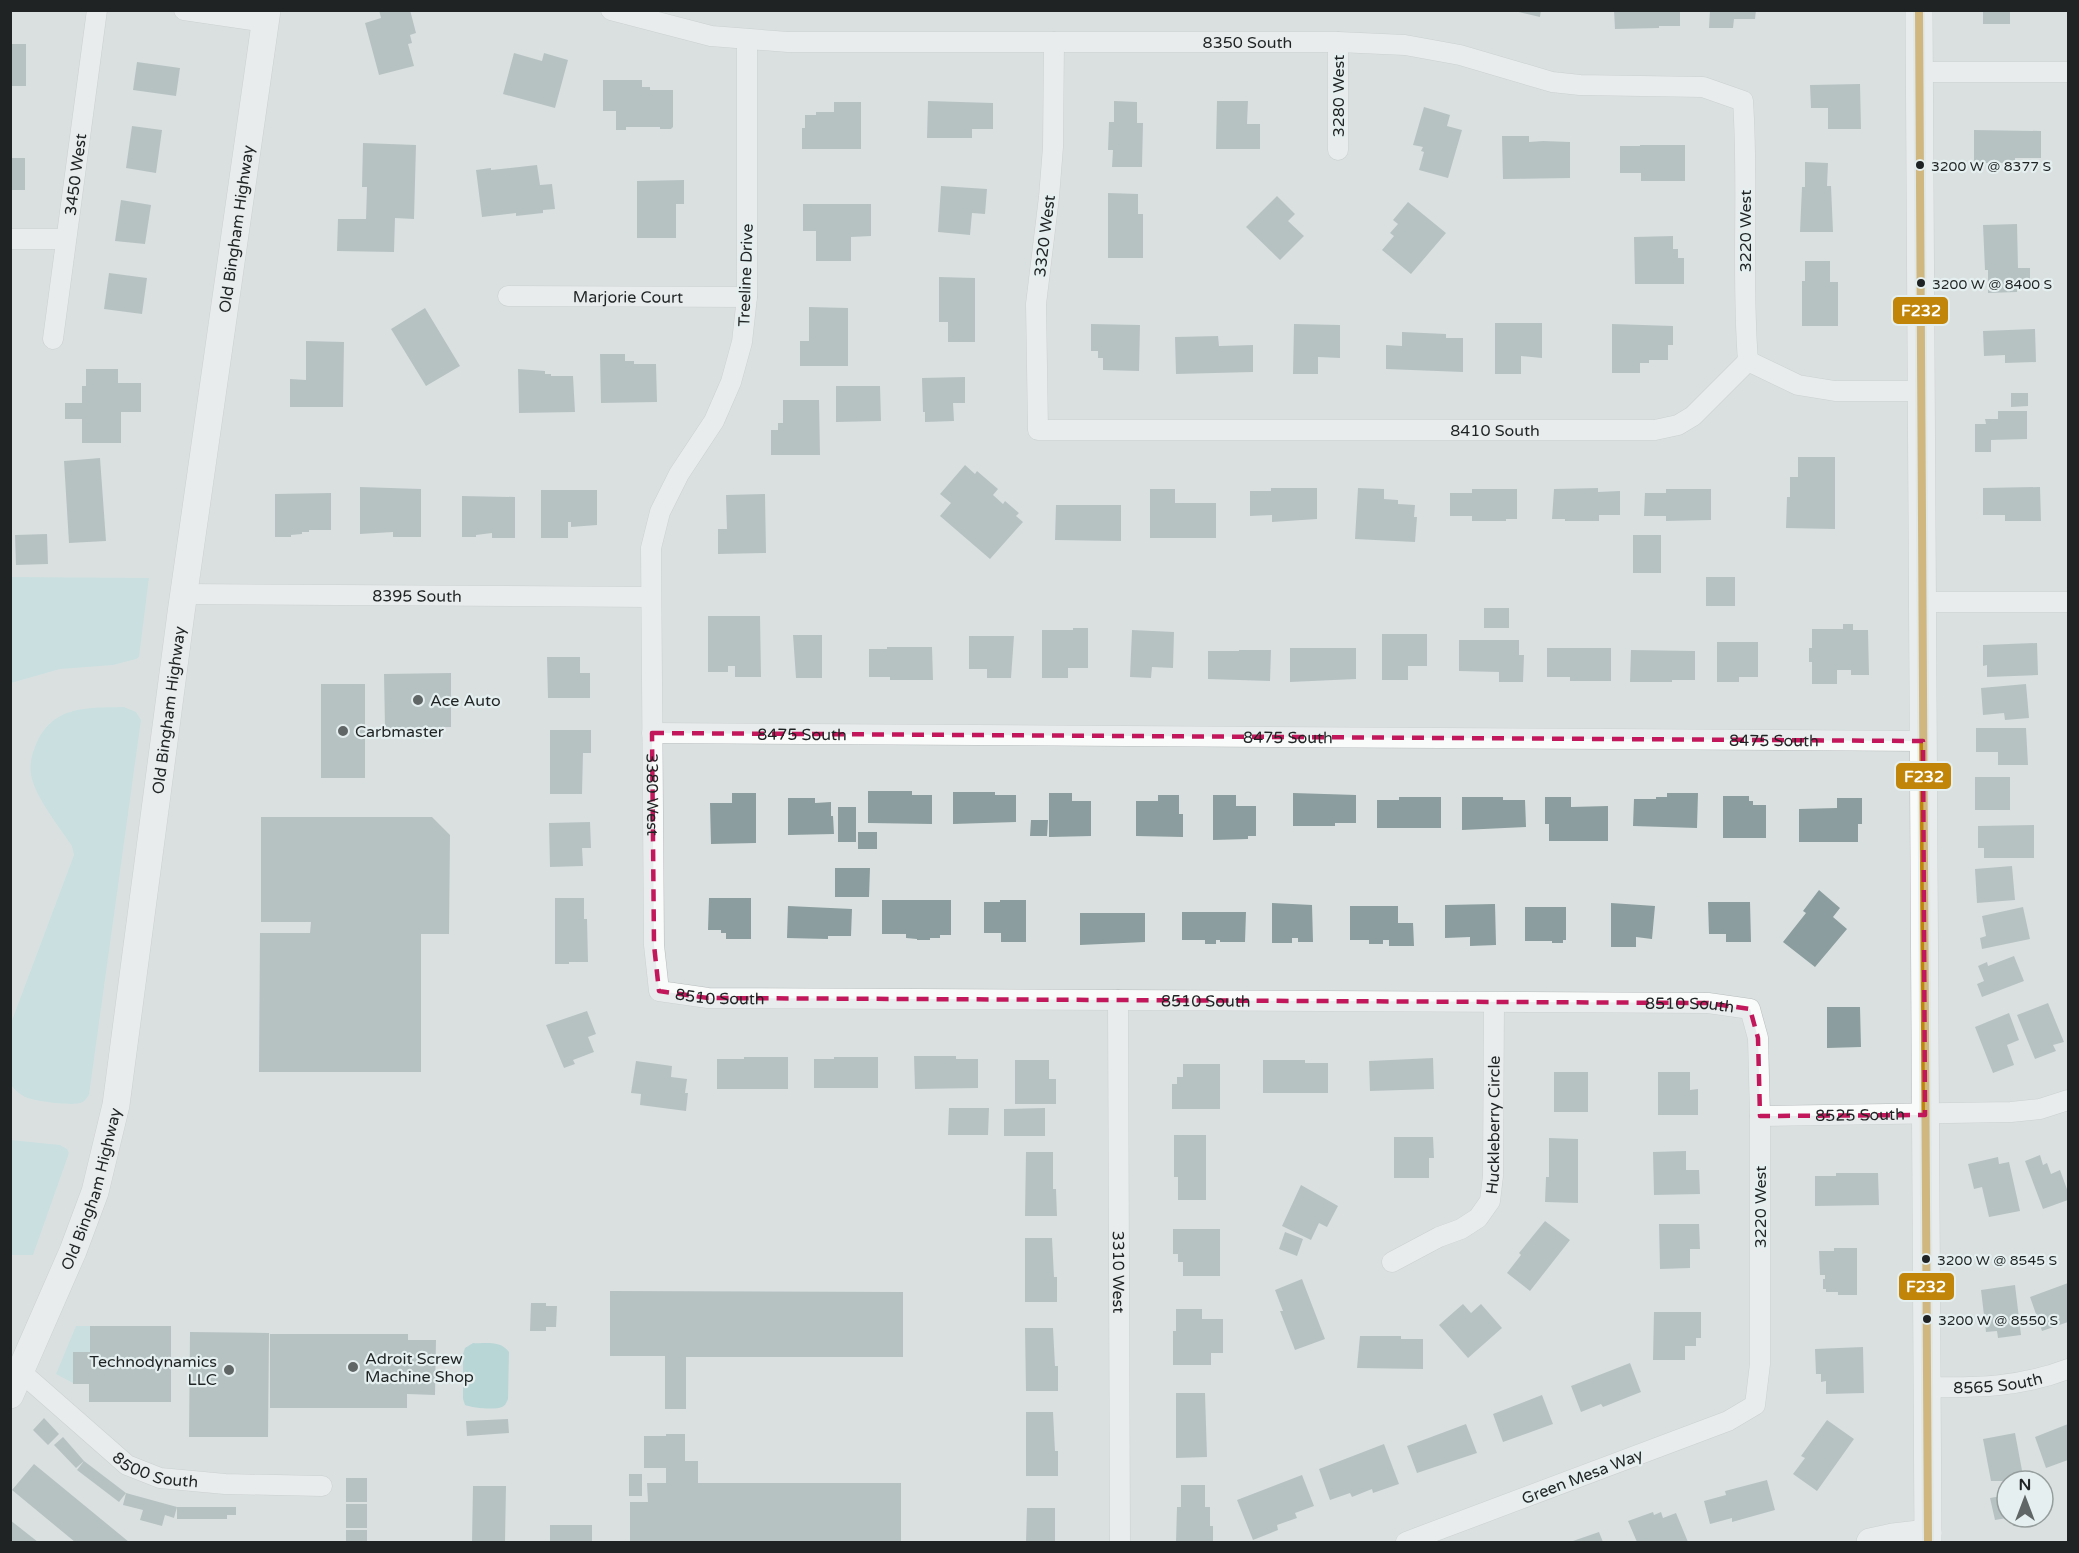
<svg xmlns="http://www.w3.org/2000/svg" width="2079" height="1553" font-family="'Varela Round',sans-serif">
	<rect width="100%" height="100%" fill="#dae0e0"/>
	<!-- green -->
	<path fill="#b7dee0" d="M11,577L149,578L139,657L136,659L113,665L60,669L11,683Z
		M124,707L136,712L141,720L89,1095C87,1097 86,1100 83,1102C75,1107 34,1101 25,1097C19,1094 15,1090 11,1085V1023L74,855L72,846C60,828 37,799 32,779C29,768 31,756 35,747C51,705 86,708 124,707Z
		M11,1140L60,1145L67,1149L69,1153L33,1255H11Z
		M76,1326H90V1352H73V1383L56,1374Z"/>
	<!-- water -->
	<path fill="#91c9cb" d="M473,1343C486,1344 500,1340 509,1352L508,1399C506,1403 506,1405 502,1407C495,1410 472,1408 465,1405L463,1399V1354L465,1348Z"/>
	<!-- building -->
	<path fill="#8b9d9e" d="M379,10H410L416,33L410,35L412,43L408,44L414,66L379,75L365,23L381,18Z
		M1510,10H1541L1540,17Z
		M1614,10H1680V26H1659V28L1615,29Z
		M1710,10H1756L1755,19H1734L1733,28H1709Z
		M1983,10H2010V24H1983Z
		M10,44H26V86H10Z
		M514,53L542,61L544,53L568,60L555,108L503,94Z
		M137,62L180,68L176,96L133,90Z
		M603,80H642V87H650V90H673V127L671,129H660V127H626V130H616V111H603Z
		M1860,84L1861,129H1828V108H1811L1810,85Z
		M928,101L993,103V129H972V138H927Z
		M1114,101L1137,102V123H1143L1142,167H1112L1113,150H1108L1109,122H1114Z
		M1217,101H1248L1247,124H1260V149H1216Z
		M834,102H861V149H802V128H805V115H816V112H834Z
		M1424,107L1450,115L1447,126L1462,130L1448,178L1419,170L1424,152L1421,151L1423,147L1413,145Z
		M132,126L162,130L156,173L126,168Z
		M1974,130L2041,131V158H2015V163H1974Z
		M1502,136H1529V142L1543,141L1570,142V178L1503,179Z
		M363,143L416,145L414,219L395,218L394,252L337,251L338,219H366L367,187H362Z
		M1640,145H1685V181H1641V173H1620V146H1640Z
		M10,158H25V190H10Z
		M1805,162L1828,163L1827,186H1831L1833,232H1800L1802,187H1805Z
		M537,165L540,185L552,184L555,209L543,210V213L516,216V213L482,217L476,170L491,168V170Z
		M684,180V204H676V238H637V181Z
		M941,186L987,189L985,214L972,213L970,235L938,232Z
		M1108,193L1138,194V214H1143V258H1108Z
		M1277,196L1295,214L1288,221L1304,236L1280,260L1246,227Z
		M121,200L151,205L145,244L115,241Z
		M1408,202L1446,233L1411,274L1382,250L1394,236L1390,233L1398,224L1393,220Z
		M803,204H871V236L851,237V261H816V231H803Z
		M2017,224L2018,268H2030V287L2017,288V292L1988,293V270H1985L1983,225Z
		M1673,236V249H1678V258H1684V284H1635L1634,237Z
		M1805,261H1830V282H1838V326H1802V281H1805Z
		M109,273L147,278L142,314L104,309Z
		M939,277L975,278V342H948V322H939Z
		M809,307L848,308V366H800V341H809Z
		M425,308L460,366L426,386L391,329Z
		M1495,323H1542V358L1521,356V374H1495Z
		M1091,324L1140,325L1139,371L1103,370V358H1098V351H1091Z
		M1294,324L1340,325V358L1318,357V374H1293Z
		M1612,324L1673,326V345H1668V360H1649V363H1640V373H1612Z
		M2035,329L2036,362L2005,363V355L1984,356L1983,331Z
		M1402,332L1446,334V338H1463V372L1386,369V345L1402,346Z
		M1218,336L1219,346L1253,345V372L1176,374L1175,337Z
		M306,341L344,342L343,407H290V379L306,380Z
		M600,354H625V361H634V364H656L657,402L601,403Z
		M86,369H118V383H141V412H121V443H82V419H65V403H82V386H86Z
		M518,369L545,371V374H551V376H573L575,412L519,413Z
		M965,377V403H953L954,421L925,422V412H923L922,378Z
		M836,386H880L881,421L836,422Z
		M2011,393H2028V406L2011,407Z
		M783,400H819L820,455H771V430H778V423H783Z
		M1998,411H2027V439L1991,440V452H1975V424H1986L1985,419H1998Z
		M1798,457H1835V529L1786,528L1787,497H1790V477H1798Z
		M100,458L106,541L69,543L64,461Z
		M965,465L975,474L977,471L998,489L993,495L1003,504L1005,501L1019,513L1016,516L1023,522L990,559L940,516L951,503L940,494Z
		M360,487L421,489V537H393V532L360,534Z
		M2040,487L2041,521H2005V515H1983V488Z
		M1271,488H1317V519L1272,522V515L1250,516V491H1271Z
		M1358,488L1384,489V499L1398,500V504L1415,505L1414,517H1417L1415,542L1355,539Z
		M1598,488V492L1620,491V515H1599V521H1565V519H1552L1554,489Z
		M1150,489H1175V503H1216V538H1150Z
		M1472,489H1517V519H1506V521H1472V516H1450V493H1472Z
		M1666,489H1711V520L1666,521V516H1644L1645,493H1666Z
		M541,490H597V525L571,527V522H568V538H541Z
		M331,493V530H309V532H302V534L291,535V537H275V494Z
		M765,494L766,553L718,554V529H727L726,495Z
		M462,496L515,497V538H492V533L476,535V537H462Z
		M1056,505H1121V541L1055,540Z
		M47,534L48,564L16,565L15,535Z
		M1633,535H1661V573H1633Z
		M1706,577H1735V606H1706Z
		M1484,608H1509V628H1484Z
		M708,616H760L761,677H735V666H728V672H708Z
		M1843,624H1853V630H1868L1869,675H1851V670H1837V684H1812V662H1809V648H1812V629H1843Z
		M1073,628H1088V668H1068V678H1042V630H1073Z
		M1132,630L1174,632L1173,668L1152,667L1151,678L1130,677Z
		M1382,634H1427V666H1408V680H1382Z
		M793,635H822V678H796Z
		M969,636H1014L1011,678H987V669H969Z
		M1459,640H1519V655H1524L1523,682H1499V672L1459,671Z
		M1717,642H1758V677H1739V682H1717Z
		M2037,643L2038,675L1987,677V665L1983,666V645Z
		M887,647H932L933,680H890V677H869V649H887Z
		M1290,648H1356V679L1290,682Z
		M1547,648H1611V681H1570V677H1547Z
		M1239,650H1271L1270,681L1208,679V651H1239Z
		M1631,650L1695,651V680H1672V682H1630Z
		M547,657H580V673H590V698H548Z
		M451,673V727L385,728L384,674Z
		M321,684H365V778H321Z
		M2026,684L2029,718L2005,720L2004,713L1983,715L1981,688Z
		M1976,728H2026L2028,765H1998V752H1976Z
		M550,730H591V753H583L582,794H550Z
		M1975,777H2010V810H1975Z
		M868,791H912V795H932V824L868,823Z
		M953,792H995V795H1016V822L953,824Z
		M732,793H756V843L711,844L710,803H732Z
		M1049,793H1072V801H1091V836L1049,837Z
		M1293,793L1356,795V823H1335V826H1293Z
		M1667,793H1698L1697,828L1633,826L1634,799H1656V797H1667Z
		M1158,795H1179V814H1183V837L1136,836V801H1158Z
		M1213,795H1236V806H1256V836H1248V839L1213,840Z
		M1723,796H1749V801H1753V805H1766V838H1723Z
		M1399,797H1441V828H1377V800H1399Z
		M1462,797H1503V800H1525L1526,827L1462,830Z
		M1545,797H1571V807L1608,806V841H1549V824H1545Z
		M788,798H815V803L831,802V816H833L834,834L788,835Z
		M1837,798H1862V824H1858V842H1799V809L1837,808Z
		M838,807H856V842H838Z
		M261,817H432L450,835L449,934H421V1072H259L260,933H310L311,922H261Z
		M1031,820H1048L1047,836H1030Z
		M590,822L591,848H582L583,866L550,867L549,823Z
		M2034,825V858H1984V848H1978V826Z
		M858,832H877V849H858Z
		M2012,866L2015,900L1977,903L1975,869Z
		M835,868H870L869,897H835Z
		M1819,890L1840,908L1833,917L1847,929L1815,967L1783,942L1806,913L1803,911Z
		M555,898H584V919H587L588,962H569V964H555Z
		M709,898H751V939H726V933H721V930H708Z
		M882,900H951V935H940V938H930V940H917V939L906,938V934H882Z
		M1000,900H1026V942H1001V933H984V902H1000Z
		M1708,902H1750L1751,942H1726V934H1709Z
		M1272,903L1312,905L1313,942H1298V938H1292V943H1272Z
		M1611,903L1655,906L1652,939L1636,937V947H1611Z
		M1495,904L1496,945L1470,946V937L1445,938V905Z
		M788,906L852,909L851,936H828V939L787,938Z
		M1350,906H1398V923H1413L1414,946H1389V940H1383V944H1369V940H1350Z
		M1525,907H1566V940H1563V943H1552V941H1525Z
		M2023,907L2030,939L1982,949L1980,938L1986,936L1982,916Z
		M1182,912H1246L1245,942H1220V940H1216V944H1205V940H1182Z
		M1080,913H1145V942L1080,945Z
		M2014,956L2024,981L1982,997L1977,984L1984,981L1978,966L1987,962L1988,966Z
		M2048,1003L2064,1042L2053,1045L2056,1051L2035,1059L2017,1015Z
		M1827,1007H1860L1861,1047L1827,1048Z
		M587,1011L596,1034L588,1037L594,1052L573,1060L575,1064L564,1068L546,1025Z
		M2009,1013L2019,1040L2007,1045L2014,1065L1993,1073L1975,1027Z
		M914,1056H956V1059H978V1088L915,1089Z
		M744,1057H788V1089H717V1059H744Z
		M834,1057H878V1088H814V1059H834Z
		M1433,1058L1434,1089L1370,1091L1369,1061Z
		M1015,1060H1049V1079H1056V1104H1015Z
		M1263,1060H1305V1063H1328V1093H1263Z
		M636,1061L672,1066L671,1077L687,1079L685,1093H688L686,1111L640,1105L641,1094L631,1093Z
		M1183,1064H1220V1109H1172V1084H1177V1077H1183Z
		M1554,1072H1588V1112H1554Z
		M1658,1072H1690V1090L1698,1089V1115H1658Z
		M949,1108H989L988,1135H948Z
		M1045,1108V1136H1004V1109Z
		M1174,1135H1206V1200H1178V1177H1174Z
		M1394,1137H1433L1434,1158H1429V1178H1394Z
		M1549,1138L1578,1139V1203L1545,1202L1546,1177H1549Z
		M1686,1151V1170H1699L1700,1194L1654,1195L1653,1152Z
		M1026,1152H1053V1189H1056L1057,1216H1025Z
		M2040,1155L2043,1165L2047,1163L2051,1174L2060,1170L2068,1192V1200L2043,1209L2025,1161Z
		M1998,1157L1999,1164L2009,1162L2020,1211L1989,1217L1982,1187L1974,1189L1968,1164Z
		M1836,1173H1878L1879,1205L1815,1206V1176H1836Z
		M1301,1185L1338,1206L1327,1227L1319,1223L1311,1240L1282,1226Z
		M1545,1221L1570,1240L1530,1291L1507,1273L1521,1255L1519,1253Z
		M1659,1224H1699L1700,1249H1690V1268L1660,1269Z
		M1173,1229H1220V1276H1183V1262H1178V1254H1173Z
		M1285,1232L1303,1239L1297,1256L1279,1249Z
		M1025,1238H1052L1054,1277H1057V1302H1025Z
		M1834,1248H1857V1295H1838V1292H1826V1289H1823V1279H1825V1275H1820L1819,1251H1834Z
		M1302,1279L1325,1339L1295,1350L1280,1311H1283L1275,1290Z
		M2068,1283V1322L2042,1331L2030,1297Z
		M2015,1285L2021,1335L1998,1338L1997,1331L1986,1332L1981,1290Z
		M610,1291L903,1292V1357H686V1409H665V1356H610Z
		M531,1303H546V1306H557L556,1327H546V1331H530Z
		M1463,1304L1471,1313L1481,1304L1502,1328L1468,1358L1439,1325Z
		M1176,1309H1202V1319H1223V1353H1211V1365H1173V1331H1176Z
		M1654,1312H1701V1338H1696V1346H1685V1360H1653Z
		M90,1326H171V1402H89V1384H73V1352H90Z
		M1025,1328H1053L1055,1366H1058V1391H1026Z
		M190,1332L269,1333L268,1437H189Z
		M270,1334H408V1340H436L435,1395L407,1394V1408H270Z
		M1360,1336H1401V1339H1423V1369L1357,1368Z
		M1863,1347L1864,1393L1826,1394V1381L1821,1382V1374H1816L1815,1349Z
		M1630,1363L1641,1392L1603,1407L1601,1404L1581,1412L1571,1386Z
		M1176,1393H1205L1207,1457L1176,1458Z
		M1542,1395L1553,1424L1503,1442L1493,1414Z
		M1026,1412H1053L1055,1451H1058V1476H1026Z
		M44,1418L59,1434L48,1445L33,1430Z
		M508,1419L509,1433L467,1436L466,1421Z
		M1827,1420L1854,1439L1817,1491L1793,1474L1805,1458L1801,1456Z
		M1466,1424L1477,1453L1417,1473L1407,1446Z
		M2068,1424V1460L2046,1468L2035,1437Z
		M2015,1433L2024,1481H1991L1983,1439Z
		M666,1434H685V1461H698V1483H901V1542H630V1502H648L647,1483H666V1468H644V1436H666Z
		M63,1437L84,1461L76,1468L54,1445Z
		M1384,1444L1399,1484L1373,1493L1372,1489L1352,1497L1350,1493L1330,1500L1319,1469Z
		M84,1461L126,1493L177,1507L174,1518L165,1515L162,1526L140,1520L143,1510L123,1505L126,1493L119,1502L77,1470Z
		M34,1464L129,1542H75L12,1490Z
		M629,1474H642V1496H629Z
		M1302,1475L1314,1506L1295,1513L1297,1518L1277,1525L1278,1530L1253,1540L1237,1500Z
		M346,1478H367V1502H346Z
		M1767,1480L1775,1510L1732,1522V1518L1710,1524L1704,1501L1726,1495L1725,1491Z
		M1181,1485H1205V1507H1210V1526H1213V1542H1176L1177,1507H1181Z
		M473,1486H506L505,1542H472Z
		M2007,1495V1518L1995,1520L1990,1498Z
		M346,1504H367V1528H346Z
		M177,1507H236V1515H227V1519H177Z
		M1027,1508H1055V1542H1026Z
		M1653,1512L1654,1515L1661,1512L1663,1518L1676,1513L1688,1542H1637L1628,1521Z
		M10,1520L38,1542H10Z
		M550,1525H592V1542H550Z
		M346,1530H367V1542H346Z
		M1599,1532L1603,1542H1570Z"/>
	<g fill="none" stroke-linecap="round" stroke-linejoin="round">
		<defs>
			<g id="street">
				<path d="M184,10L265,22"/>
				<path id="s1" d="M611,10L711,36L788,42H1338L1405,45L1460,55L1552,82L1580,85L1703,87L1743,101C1749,188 1741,275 1748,361"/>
				<path id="s2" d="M747,40V297L742,342L731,382L714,421L679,474L660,512L651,548L654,945L659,991L708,998L1708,1003L1750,1009L1758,1038L1760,1116V1364L1755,1405L1728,1421L1406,1542"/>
				<path id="s3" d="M1054,42L1053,147L1049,197L1036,304L1038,430H1655L1678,425L1693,416L1748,361L1798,385L1835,391H1922"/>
				<path d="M1919,72H2068"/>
				<path d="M1338,150V42"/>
				<path d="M10,239H65"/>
				<path id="s4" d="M508,296L747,297"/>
				<path id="s5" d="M53,339L97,10"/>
				<path id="s6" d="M183,594L650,597"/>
				<path d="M1923,602H2068"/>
				<path id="s7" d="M652,733L1923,741"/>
				<path id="s8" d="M1118,1000L1120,1542"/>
				<path id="s9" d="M1760,1116L2011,1112L2040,1109L2068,1100"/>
				<path id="s10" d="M1392,1262L1439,1237L1461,1229L1478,1218L1490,1201L1493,1176L1494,1003"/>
				<path id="s11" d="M21,1372L127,1465L160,1478L225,1484L322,1486"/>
				<path id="s12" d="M1928,1387C1978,1388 2021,1387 2068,1369"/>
			</g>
			<g id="secondary">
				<path d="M1919,10L1928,1542"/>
				<path id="s13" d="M10,1395L73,1251L95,1192L116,1105L181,613L267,10"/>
				<path d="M1870,1542L1893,1537L1928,1533"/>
			</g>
		</defs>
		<!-- street casing -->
		<use href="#street" stroke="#b7bcbc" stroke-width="21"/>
		<!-- secondary casing -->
		<use href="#secondary" stroke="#b7bcbc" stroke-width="28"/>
		<!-- street -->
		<use href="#street" stroke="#f9fafa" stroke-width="20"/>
		<!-- secondary -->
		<use href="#secondary" stroke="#f9fafa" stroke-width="27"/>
		<defs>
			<path id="bus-1" d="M1919,10L1928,1542"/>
		</defs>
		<!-- bus-1 casing -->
		<use href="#bus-1" stroke="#e5efef" stroke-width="12"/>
		<!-- bus-1 -->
		<use href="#bus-1" stroke="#c18509" stroke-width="8"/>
	</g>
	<!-- marked area -->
	<path d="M0 0H2079V1553H0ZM652,733L1923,741L1925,1115L1760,1116L1758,1038L1750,1009L1708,1003L708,998L659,991L654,945Z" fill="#dae0e0" fill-opacity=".55" fill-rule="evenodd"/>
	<path fill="none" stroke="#c2185b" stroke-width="4.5" stroke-dasharray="12 8" stroke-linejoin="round" d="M652,733L1923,741L1925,1115L1760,1116L1758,1038L1750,1009L1708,1003L708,998L659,991L654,945Z"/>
	<!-- markers -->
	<g fill="#1f2323" stroke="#e5efef" stroke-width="2">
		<circle cx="1920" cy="165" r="5"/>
		<circle cx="1921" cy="283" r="5"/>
		<circle cx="1926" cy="1259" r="5"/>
		<circle cx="1927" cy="1319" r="5"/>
	</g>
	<g fill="#606565" stroke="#e5efef" stroke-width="2">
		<circle cx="418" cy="700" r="6"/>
		<circle cx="343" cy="731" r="6"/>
		<circle cx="353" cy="1367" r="6"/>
		<circle cx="229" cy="1370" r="6"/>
	</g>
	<g text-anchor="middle" stroke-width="4.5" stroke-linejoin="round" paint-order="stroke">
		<!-- bus labels -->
		<g font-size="14" fill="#1f2323" stroke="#e5efef" text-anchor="start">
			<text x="1931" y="171">3200 W @ 8377 S</text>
			<text x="1932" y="289">3200 W @ 8400 S</text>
			<text x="1937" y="1265">3200 W @ 8545 S</text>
			<text x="1938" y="1325">3200 W @ 8550 S</text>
		</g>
		<!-- street labels -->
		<g font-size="16" fill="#1f2323" stroke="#e5efef">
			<text dy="6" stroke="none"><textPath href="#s1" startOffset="640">8350 South</textPath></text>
			<text transform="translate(1338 96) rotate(-90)" y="6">3280 West</text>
			<text dy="6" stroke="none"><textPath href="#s5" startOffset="166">3450 West</textPath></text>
			<text dy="6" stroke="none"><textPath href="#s13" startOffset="1194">Old Bingham Highway</textPath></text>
			<text transform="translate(1745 231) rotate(-90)" y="6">3220 West</text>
			<text transform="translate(1044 236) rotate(-83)" y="6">3320 West</text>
			<text transform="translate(745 275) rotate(-88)" y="6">Treeline Drive</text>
			<text dy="6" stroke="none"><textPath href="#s4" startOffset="120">Marjorie Court</textPath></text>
			<text dy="6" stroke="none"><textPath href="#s3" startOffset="846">8410 South</textPath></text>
			<text dy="6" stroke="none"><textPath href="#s6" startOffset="234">8395 South</textPath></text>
			<text dy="6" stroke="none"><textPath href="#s13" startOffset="708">Old Bingham Highway</textPath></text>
			<text dy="6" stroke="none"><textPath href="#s7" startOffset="150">8475 South</textPath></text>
			<text dy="6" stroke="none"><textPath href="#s7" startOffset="636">8475 South</textPath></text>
			<text dy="6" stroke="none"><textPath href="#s7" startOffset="1122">8475 South</textPath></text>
			<text dy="6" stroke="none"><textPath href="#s2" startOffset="776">3380 West</textPath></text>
			<text dy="6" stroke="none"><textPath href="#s2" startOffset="1034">8510 South</textPath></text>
			<text dy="6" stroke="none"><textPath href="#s2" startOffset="1520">8510 South</textPath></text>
			<text dy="6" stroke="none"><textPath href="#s2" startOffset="2004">8510 South</textPath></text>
			<text dy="6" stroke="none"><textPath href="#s9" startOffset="100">8525 South</textPath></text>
			<text dy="6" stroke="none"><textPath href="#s10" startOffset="194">Huckleberry Circle</textPath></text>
			<text dy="6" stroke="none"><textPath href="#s13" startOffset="222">Old Bingham Highway</textPath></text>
			<text transform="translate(1760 1207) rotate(-90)" y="6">3220 West</text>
			<text dy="6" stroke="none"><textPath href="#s8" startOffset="272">3310 West</textPath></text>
			<text dy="6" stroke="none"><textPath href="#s12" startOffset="70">8565 South</textPath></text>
			<text dy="6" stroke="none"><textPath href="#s11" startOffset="170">8500 South</textPath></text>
			<text transform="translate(1582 1476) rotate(-21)" y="6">Green Mesa Way</text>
		</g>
		<!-- poi labels -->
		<g font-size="16" fill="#1f2323" stroke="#e5efef" text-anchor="start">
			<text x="430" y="706">Ace Auto</text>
			<text x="355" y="737">Carbmaster</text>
			<text x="365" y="1364">Adroit Screw<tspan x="365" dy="18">Machine Shop</tspan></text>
			<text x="217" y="1367" text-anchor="end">Technodynamics<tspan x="217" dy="18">LLC</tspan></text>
		</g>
	</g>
	<g stroke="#e5efef" stroke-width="2">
		<rect x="1892" y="296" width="57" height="29" rx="6" fill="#c18509"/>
		<rect x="1895" y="762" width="57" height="28" rx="6" fill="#c18509"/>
		<rect x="1898" y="1272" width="57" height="29" rx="6" fill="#c18509"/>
	</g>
	<g font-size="16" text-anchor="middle" font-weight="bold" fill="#fff">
		<text x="1921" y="316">F232</text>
		<text x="1924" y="782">F232</text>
		<text x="1926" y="1292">F232</text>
	</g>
	<!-- border -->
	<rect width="2079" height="1553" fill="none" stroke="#1f2323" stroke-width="24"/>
	<!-- north arrow -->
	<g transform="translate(2025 1499)"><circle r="28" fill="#e5efef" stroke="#969d9d" stroke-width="1.5"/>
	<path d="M0-4.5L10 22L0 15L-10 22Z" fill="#606565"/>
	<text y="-9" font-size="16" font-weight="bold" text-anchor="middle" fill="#1f2323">N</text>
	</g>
</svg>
